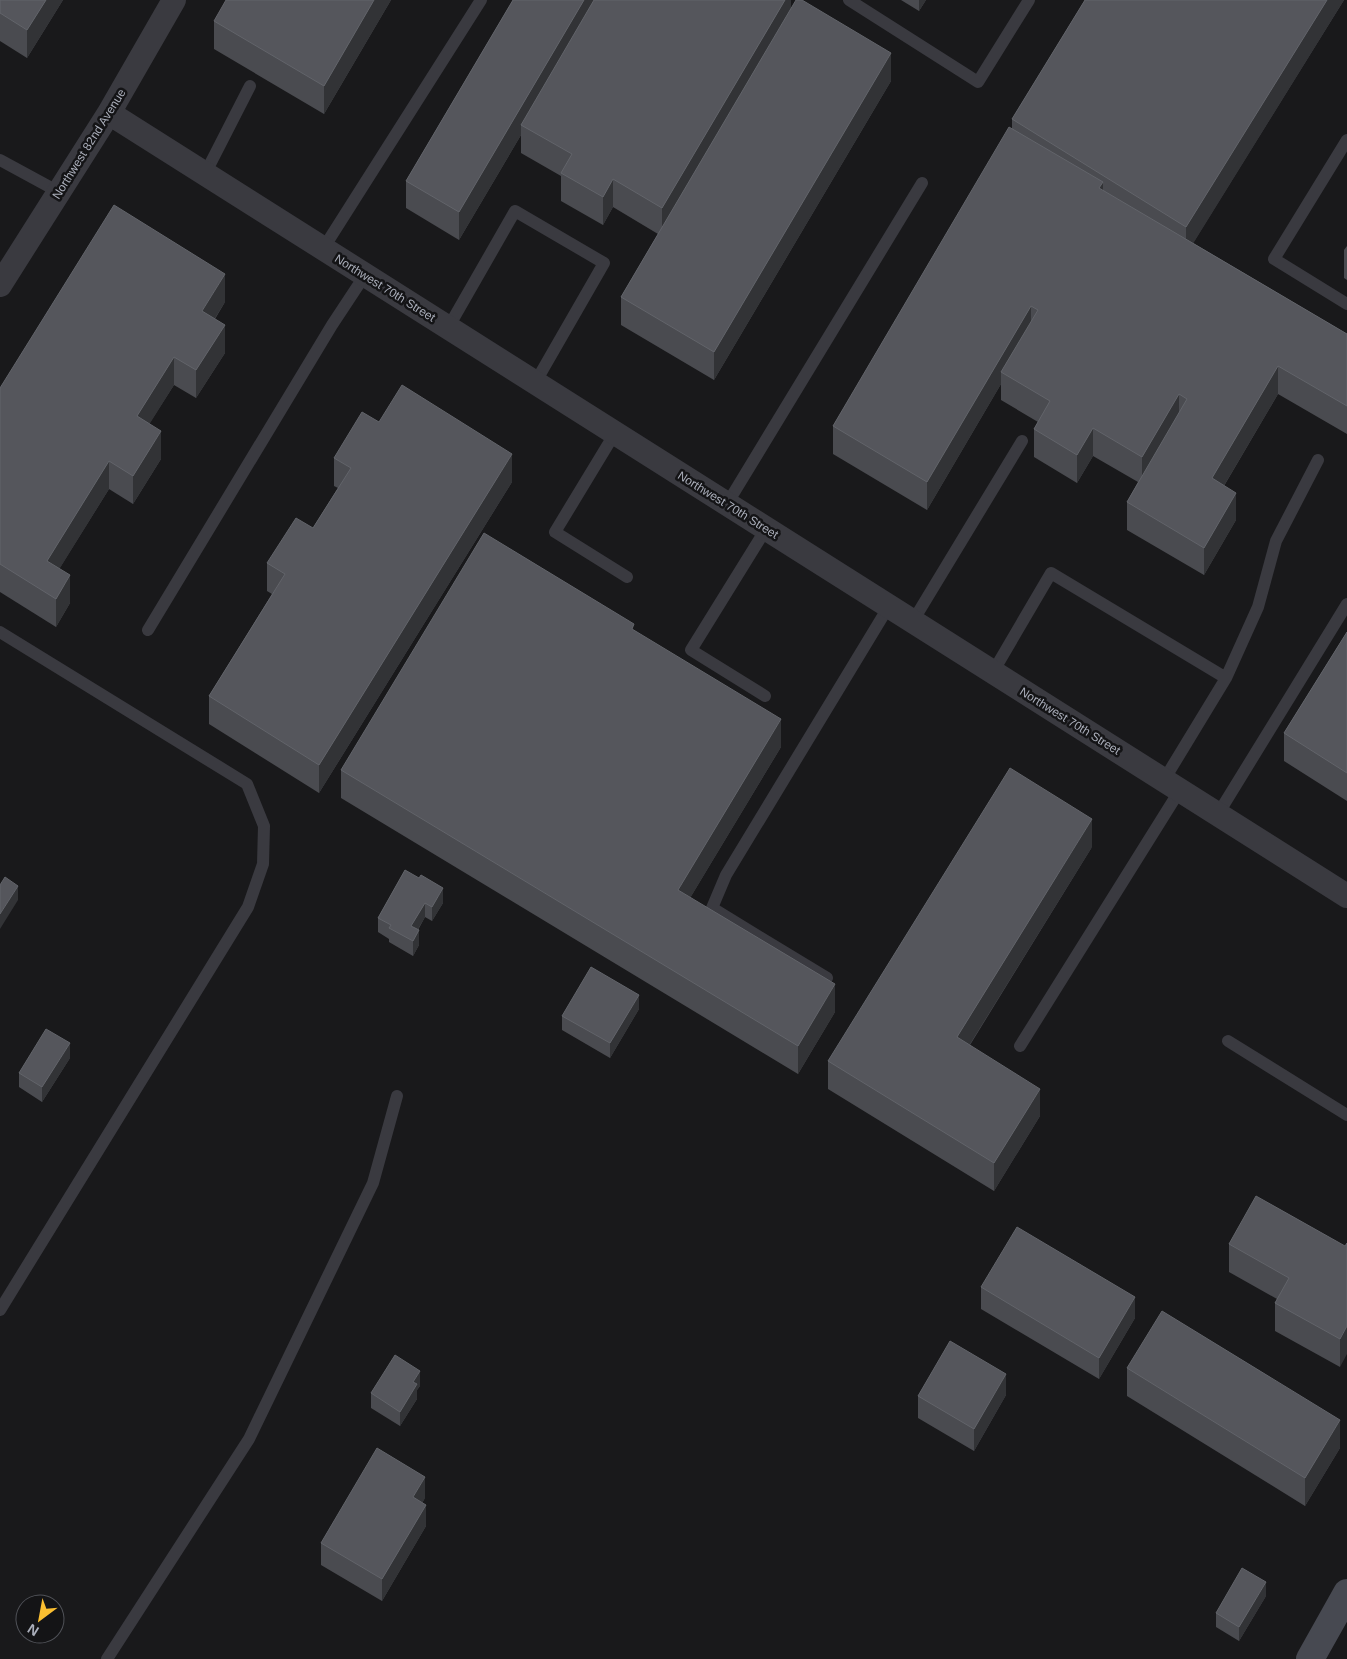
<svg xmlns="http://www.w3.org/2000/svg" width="1347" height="1659" font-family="Arial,sans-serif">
	<rect width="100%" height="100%" fill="#19191b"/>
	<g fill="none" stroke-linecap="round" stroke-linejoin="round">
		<!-- lane -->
		<path stroke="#3a3a40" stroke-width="12" d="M849,0L978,82L1029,0
			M1347,140L1274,259L1347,304
			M0,160L59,192
			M205,174L250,86
			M323,249L481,0
			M448,328L515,211L604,263L535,383
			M615,433L555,532L627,577
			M727,504L922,183
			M913,621L1022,441
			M148,630L332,325L365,275
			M0,632L247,784L264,826L263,864L248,907L0,1310
			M993,672L1051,573L1226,678L1164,780
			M1226,678L1258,607L1276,541L1318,460
			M765,696L691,650L766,529
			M1218,814L1347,604
			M827,978L712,908L726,875L889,606
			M1228,1041L1347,1115
			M1020,1046L1180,790
			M107,1659L249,1439L373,1183L397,1096"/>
		<!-- street -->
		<path stroke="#3a3a40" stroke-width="24" d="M109,113L1347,896
			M0,285L109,113L174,0"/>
		<!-- secondary -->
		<path stroke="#474951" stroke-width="28" d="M1310,1659L1347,1593"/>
	</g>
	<!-- wall -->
	<path fill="#4a4b50" d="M0,0H63L27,58L0,41Z
		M391,0L324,114L214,49V21Z
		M513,0H791V9L891,81L714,380L621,325V297L658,234L613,207L603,225L561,201V176L521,153V135L459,240L406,208V181Z
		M901,0H926L919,11Z
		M1085,0H1344L1193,243L1347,334V434L1278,394L1224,486L1236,520L1204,575L1127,530V502L1138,482L1093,456L1077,483L1034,457V429L1038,422L1001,400V384L927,510L833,454V426L1012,129V119Z
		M1347,246V280L1344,278V250Z
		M225,302L215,319L225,353L196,398L174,385L149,424L161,459L133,504L109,489L59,569L70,603L56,627L0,592V388Z
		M379,422L512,482L319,793L209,724V696L272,594L267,591V563L313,528L338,488L334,486V458Z
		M634,630L781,747L690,898L835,1012L798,1074L341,798V770Z
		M1347,632V801L1284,761V733Z
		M1092,847L970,1045L1040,1116L994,1191L828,1089V1061Z
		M405,870L443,903L432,921L425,917L418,930L419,945L413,956L389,942V939L378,932V918Z
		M639,1009L610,1058L562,1030V1016Z
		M70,1058L42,1102L19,1087V1073Z
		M1229,1244L1345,1246L1340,1367L1275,1331V1303L1277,1299L1229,1272Z
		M981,1287L1135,1318L1099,1379L981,1309Z
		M1127,1368L1340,1448L1305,1506L1127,1396Z
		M420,1386L417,1390V1399L400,1426L371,1408V1393Z
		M1006,1395L974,1451L918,1418V1396Z
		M425,1498L422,1503L426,1526L382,1601L321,1565V1543Z
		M1266,1596L1239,1641L1216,1627V1613Z"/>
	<!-- shaded-wall -->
	<path fill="#323336" d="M46,0H63L27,58V30Z
		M374,0H391L324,114V86Z
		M584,0H601L521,125V135L459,240V212Z
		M785,0H791V17L662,236V208Z
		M919,0H926L919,11Z
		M1327,0H1344L1186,255V227Z
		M891,53V81L714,380V352Z
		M613,179V207L603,225V197Z
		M1103,182V210L1099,188Z
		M225,274V302L202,339V311Z
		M1031,306V334L1001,372V384L927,510V482Z
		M225,325V353L196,398V370Z
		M174,357V385L137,444V416Z
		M1278,366V394L1212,506V478Z
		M1179,394V422L1142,485V457Z
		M1093,428V456L1077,483V455Z
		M161,431V459L133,504V476Z
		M512,454V482L319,793V765Z
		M109,461V489L47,589V561Z
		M1236,493V520L1204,575V548Z
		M70,575V603L56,627V599Z
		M781,719V747L678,918V890Z
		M1092,819V847L957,1065V1037Z
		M18,886V900L0,929V914Z
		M443,888V903L432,921V907Z
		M425,903V917L411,941V926Z
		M419,930V945L413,956V941Z
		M835,984V1012L798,1074V1046Z
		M639,995V1009L610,1058V1043Z
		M70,1043V1058L42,1102V1087Z
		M1040,1089V1116L994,1191V1163Z
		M1135,1297V1318L1099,1379V1358Z
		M1347,1326V1354L1340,1367V1339Z
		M420,1371V1386L417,1390V1399L400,1426V1412L413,1382Z
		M1006,1374V1395L974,1451V1429Z
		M1340,1420V1448L1305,1506V1478Z
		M425,1477V1498L413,1519V1497Z
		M426,1505V1526L382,1601V1579Z
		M1266,1582V1596L1239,1641V1627Z"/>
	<!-- building -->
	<path fill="#55565c" stroke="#62646a" d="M0,0H46L27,30L0,13Z
		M226,0H374L324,86L214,21Z
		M513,0H584L459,212L406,181Z
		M594,0H785L662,208L613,179L603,197L561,173L572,154L521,125Z
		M796,0H802L891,53L714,352L621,297Z
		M1085,0H1327L1186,227L1012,119Z
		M1009,127L1103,182L1099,188L1347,334V406L1278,366L1212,478L1236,493L1204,548L1127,502L1187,399L1179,394L1142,457L1093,428L1077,455L1034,429L1050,401L1001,372L1038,310L1031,306L927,482L833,426Z
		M114,205L225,274L202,311L225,325L196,370L174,357L137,416L161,431L133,476L109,461L47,561L70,575L56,599L0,564V388Z
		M402,385L512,454L319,765L209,696L285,574L267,563L296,518L313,528L351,468L334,458L362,412L379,422Z
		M484,533L634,624L632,629L781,719L678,890L835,984L798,1046L341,770Z
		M1347,632V773L1284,733Z
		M1010,768L1092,819L957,1037L1040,1089L994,1163L828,1061Z
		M405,870L419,878L421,875L443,888L432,907L425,903L411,926L419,930L413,941L389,928L391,925L378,918Z
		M5,877L18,886L0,914V885Z
		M591,967L639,995L610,1043L562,1016Z
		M46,1029L70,1043L42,1087L19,1073Z
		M1256,1196L1345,1246L1347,1243V1326L1340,1339L1275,1303L1289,1278L1229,1244Z
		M1017,1227L1135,1297L1099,1358L981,1287Z
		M1162,1311L1340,1420L1305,1478L1127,1368Z
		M950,1341L1006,1374L974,1429L918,1396Z
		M395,1355L420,1371L413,1382L417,1384L400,1412L371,1393Z
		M377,1448L425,1477L413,1497L426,1505L382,1579L321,1543Z
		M1242,1568L1266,1582L1239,1627L1216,1613Z"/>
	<g text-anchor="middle" stroke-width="5" stroke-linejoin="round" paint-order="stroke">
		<!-- street labels -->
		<g font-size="12" fill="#abafbb" stroke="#141416">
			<text transform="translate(89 144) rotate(-58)" y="4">Northwest 82nd Avenue</text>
			<text transform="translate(385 288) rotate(32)" y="4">Northwest 70th Street</text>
			<text transform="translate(728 505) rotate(32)" y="4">Northwest 70th Street</text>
			<text transform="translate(1070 721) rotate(32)" y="4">Northwest 70th Street</text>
		</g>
	</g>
	<!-- north arrow -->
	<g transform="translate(40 1619) rotate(212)"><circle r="24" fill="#141416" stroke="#505258"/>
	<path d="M0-4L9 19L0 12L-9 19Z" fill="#fbbf31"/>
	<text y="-8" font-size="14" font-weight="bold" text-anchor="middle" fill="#abafbb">N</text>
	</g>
</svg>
